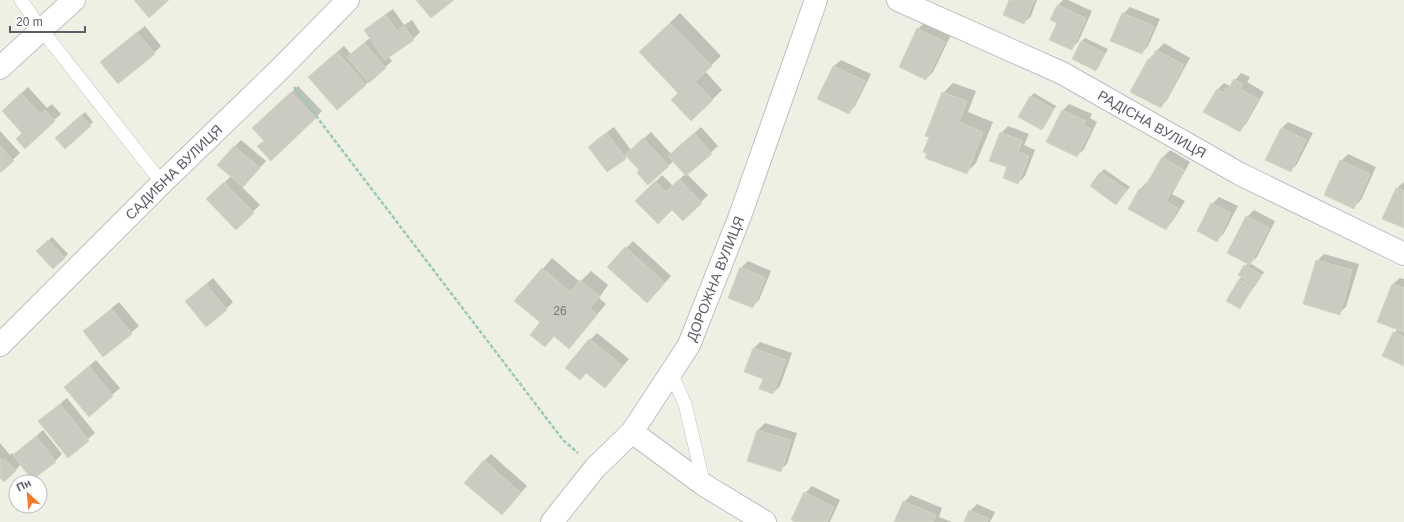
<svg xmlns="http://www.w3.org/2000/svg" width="1404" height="522" font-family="Helvetica,sans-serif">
	<rect width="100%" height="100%" fill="#eff0e4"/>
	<!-- shadow -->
	<path fill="#0003" d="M1010,0H1037L1031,16L1024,23Z
		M1063,0H1068L1092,11L1078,42L1071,49L1059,22L1058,5Z
		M1130,7L1160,19L1148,46L1142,53L1123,14Z
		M393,9L404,25L412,20L420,32L413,39L388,56L392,61L365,85L316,70L344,46L351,54L371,37L366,30L373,23Z
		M680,13L721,56L705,71L722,90L712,100L679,93L650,42Z
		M925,22L951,35L933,72L926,79L900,66L918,29Z
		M145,26L161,46L154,53L101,62Z
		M1085,38L1108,49L1099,66L1096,70L1082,41Z
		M1164,43L1190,58L1167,100L1160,107L1149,59Z
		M841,60L871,74L855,106L849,113L834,66Z
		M1241,73L1250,77L1247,82L1264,92L1246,124L1239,131L1217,90L1224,83L1230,86Z
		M953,83L976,91L968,112L993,122L976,163L966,173L930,137L943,93Z
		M298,86L322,111L315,118L265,140L260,121Z
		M28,87L47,108L52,104L61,114L54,120L24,133L10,104Z
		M1034,93L1056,106L1045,126L1042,129L1019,117L1031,96Z
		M1069,104L1092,114L1090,118L1097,122L1084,149L1077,156L1062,111Z
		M85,112L93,122L65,148L60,135Z
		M1288,122L1313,133L1297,164L1291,171L1281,129Z
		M1008,126L1029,134L1024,145L1035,150L1025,176L1018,183L1009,167L1001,133Z
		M614,127L631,150L651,132L671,154L701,127L718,146L687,174L708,195L683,220L672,209L637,201L662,175L673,186L685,174L674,161L668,166L640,170L627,156L625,158L590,147L596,140Z
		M0,131L20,153L0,171Z
		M241,140L266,161L242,187L260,205L236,228L208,199L231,176L234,147Z
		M1170,150L1190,162L1172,194L1185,201L1172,222L1165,229L1129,209L1140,189L1147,182L1148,183L1163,157Z
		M1348,154L1376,167L1361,200L1354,207L1341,161Z
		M1104,169L1130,187L1116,204L1091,186Z
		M1404,182V227L1397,188Z
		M1219,197L1238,206L1224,233L1217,240L1212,204Z
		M1254,210L1275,221L1257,257L1250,263L1264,272L1240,308L1239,279L1242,277L1239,275L1248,263L1247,217Z
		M52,237L68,254L53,268L37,251Z
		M633,241L671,276L654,295L626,248Z
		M1324,254L1359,264L1346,307L1339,313L1317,261Z
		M552,258L580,282L591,271L608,285L599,298L606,304L578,337L555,335L545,346L541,322L516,301Z
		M748,261L771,271L759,300L752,307L741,268Z
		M213,278L233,302L226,309L187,301Z
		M1400,278L1404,279V365L1394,333L1398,329L1393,284Z
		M119,302L139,326L104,356L84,331Z
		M597,333L629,359L605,387L590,340Z
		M760,342L792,353L780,386L773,393L764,378L753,349Z
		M96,360L120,388L89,415L72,380Z
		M67,398L95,433L68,457L40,421Z
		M765,423L797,433L787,464L780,470L748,461L758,430Z
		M43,430L62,454L55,461L21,464L15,471L0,476V443L10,455L12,453L14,455Z
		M491,454L527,486L508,507L484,461Z
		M812,486L840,500L830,522H798L805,493Z
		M911,495L942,508L939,517L952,522H895L904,502Z
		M977,504L995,512L990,522H965L970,511Z"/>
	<!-- building -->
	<path fill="#cbcbc1" stroke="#d5d6c2" d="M134,0H169L149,18Z
		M416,0H454L431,18Z
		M1009,0H1034L1024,24L1003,15Z
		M1057,5L1086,18L1072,50L1049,40L1057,23L1050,20Z
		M1122,13L1154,26L1142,54L1110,41Z
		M386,15L397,31L404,26L414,40L385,60L364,30Z
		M670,23L712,66L695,82L713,100L691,121L671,100L678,93L639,52Z
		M917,28L945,42L926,80L899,67Z
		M137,32L155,54L118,84L100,62Z
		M1081,41L1105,53L1096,71L1072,59Z
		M364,43L386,68L369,83L347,57Z
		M1156,50L1184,65L1161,108L1130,92L1148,59L1151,60Z
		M337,52L366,85L337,110L308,77Z
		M833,66L865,81L849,114L817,99Z
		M1234,79L1243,84L1240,89L1258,99L1240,132L1203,112L1217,89L1223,93L1226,88L1228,89Z
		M291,92L316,118L271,161L257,146L264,141L252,128Z
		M942,92L967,101L959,122L983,132L967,174L925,158L927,154L923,152L929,137L925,136Z
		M21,93L40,114L45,110L55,121L25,149L16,139L22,133L2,111Z
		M1030,96L1054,109L1042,130L1018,117Z
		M1062,110L1086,121L1083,125L1091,129L1077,157L1046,142Z
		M81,115L91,126L65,149L55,138Z
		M1281,128L1306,140L1291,172L1265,160Z
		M1000,132L1022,141L1018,152L1029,156L1018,184L1003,178L1007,167L989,161Z
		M607,133L626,159L607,172L588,147Z
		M694,133L712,154L686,176L668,156Z
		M643,138L669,166L648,185L637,173L639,170L625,155Z
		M0,146L14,161L0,173Z
		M234,146L260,168L243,187L217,165Z
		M1162,157L1184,170L1166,201L1178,208L1166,230L1128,209L1139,189L1143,190Z
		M1340,160L1370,174L1354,209L1324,195Z
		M1100,172L1127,190L1116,205L1090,186Z
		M679,179L702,203L683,221L672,210L658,224L635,201L655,181L666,192Z
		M224,182L254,213L236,230L206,199Z
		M1396,188L1404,191V228L1382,219Z
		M1211,203L1231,213L1217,242L1197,231Z
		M1246,216L1269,228L1250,265L1227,253Z
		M48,240L65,258L53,269L36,251Z
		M625,247L665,283L647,303L607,267Z
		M1316,260L1352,270L1340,315L1303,304Z
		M1244,265L1262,275L1255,286L1238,275Z
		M740,267L765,278L753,308L728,298Z
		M542,268L570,292L580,280L599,296L590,308L597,315L569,349L554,336L545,347L530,335L540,322L514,301Z
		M1239,279L1253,287L1240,309L1226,301Z
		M206,284L227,310L206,327L185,301Z
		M1392,284L1404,288V332L1377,322Z
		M112,309L132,334L103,357L83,331Z
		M1393,332L1404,337V366L1382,356Z
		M589,339L623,366L605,388L586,373L580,380L565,368Z
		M753,348L786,360L773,394L759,389L763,379L744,372Z
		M89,366L113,396L89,417L64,387Z
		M60,404L89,441L68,458L38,421Z
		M757,430L791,440L781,472L747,461Z
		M36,436L56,462L32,480L13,455Z
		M0,458L3,461L5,459L16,471L4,482L0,478Z
		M484,460L521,493L502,515L464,483Z
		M804,492L834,507L827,522H796L791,520Z
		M903,501L936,515L933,522H894Z
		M969,510L989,519L987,522H964Z"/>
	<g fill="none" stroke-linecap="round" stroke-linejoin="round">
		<defs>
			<path id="lane" d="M21,0L41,29L162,183
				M671,373L685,404L704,485"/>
			<g id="street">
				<path id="s1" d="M898,0L1062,73L1240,174L1404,254"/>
				<path d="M0,68L74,0"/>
				<path id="s2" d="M0,345L162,183L280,69L348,0"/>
				<path d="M632,432L704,485L765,522"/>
				<path id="s3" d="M552,522L595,468L632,432L689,345L740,216L816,0"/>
			</g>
		</defs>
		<!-- lane casing -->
		<use href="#lane" stroke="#bebfc6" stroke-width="14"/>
		<!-- street casing -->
		<use href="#street" stroke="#bebfc6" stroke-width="24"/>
		<!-- path -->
		<path stroke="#97cbb7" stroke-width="2.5" stroke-dasharray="4 2" stroke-linecap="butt" d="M294,87L563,440L578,453"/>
		<!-- lane -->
		<use href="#lane" stroke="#fff" stroke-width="13"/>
		<!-- street -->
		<use href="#street" stroke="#fff" stroke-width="22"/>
	</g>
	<g text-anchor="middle" stroke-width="3" stroke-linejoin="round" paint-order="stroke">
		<!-- number labels -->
		<g font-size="12" fill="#78787d">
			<text x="560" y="315">26</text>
		</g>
		<!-- street labels -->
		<g font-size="14" fill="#5c5d66" stroke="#fff">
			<text dy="5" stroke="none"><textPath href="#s1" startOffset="283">РАДІСНА ВУЛИЦЯ</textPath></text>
			<text dy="5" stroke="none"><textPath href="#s2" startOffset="245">САДИБНА ВУЛИЦЯ</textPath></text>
			<text dy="5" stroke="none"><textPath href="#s3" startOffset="296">ДОРОЖНА ВУЛИЦЯ</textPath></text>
		</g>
	</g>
	<!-- north arrow -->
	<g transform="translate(28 494) rotate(334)"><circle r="19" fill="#ffffff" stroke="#bebec2"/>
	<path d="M0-3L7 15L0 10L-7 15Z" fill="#f97822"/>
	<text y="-6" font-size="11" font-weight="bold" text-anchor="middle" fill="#5c5d66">Пн</text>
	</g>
	<!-- scale -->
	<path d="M10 26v6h75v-6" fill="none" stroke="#5c5d66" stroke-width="2"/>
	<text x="16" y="26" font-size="12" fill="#5c5d66" stroke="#ffffff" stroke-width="3" paint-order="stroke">20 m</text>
</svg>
